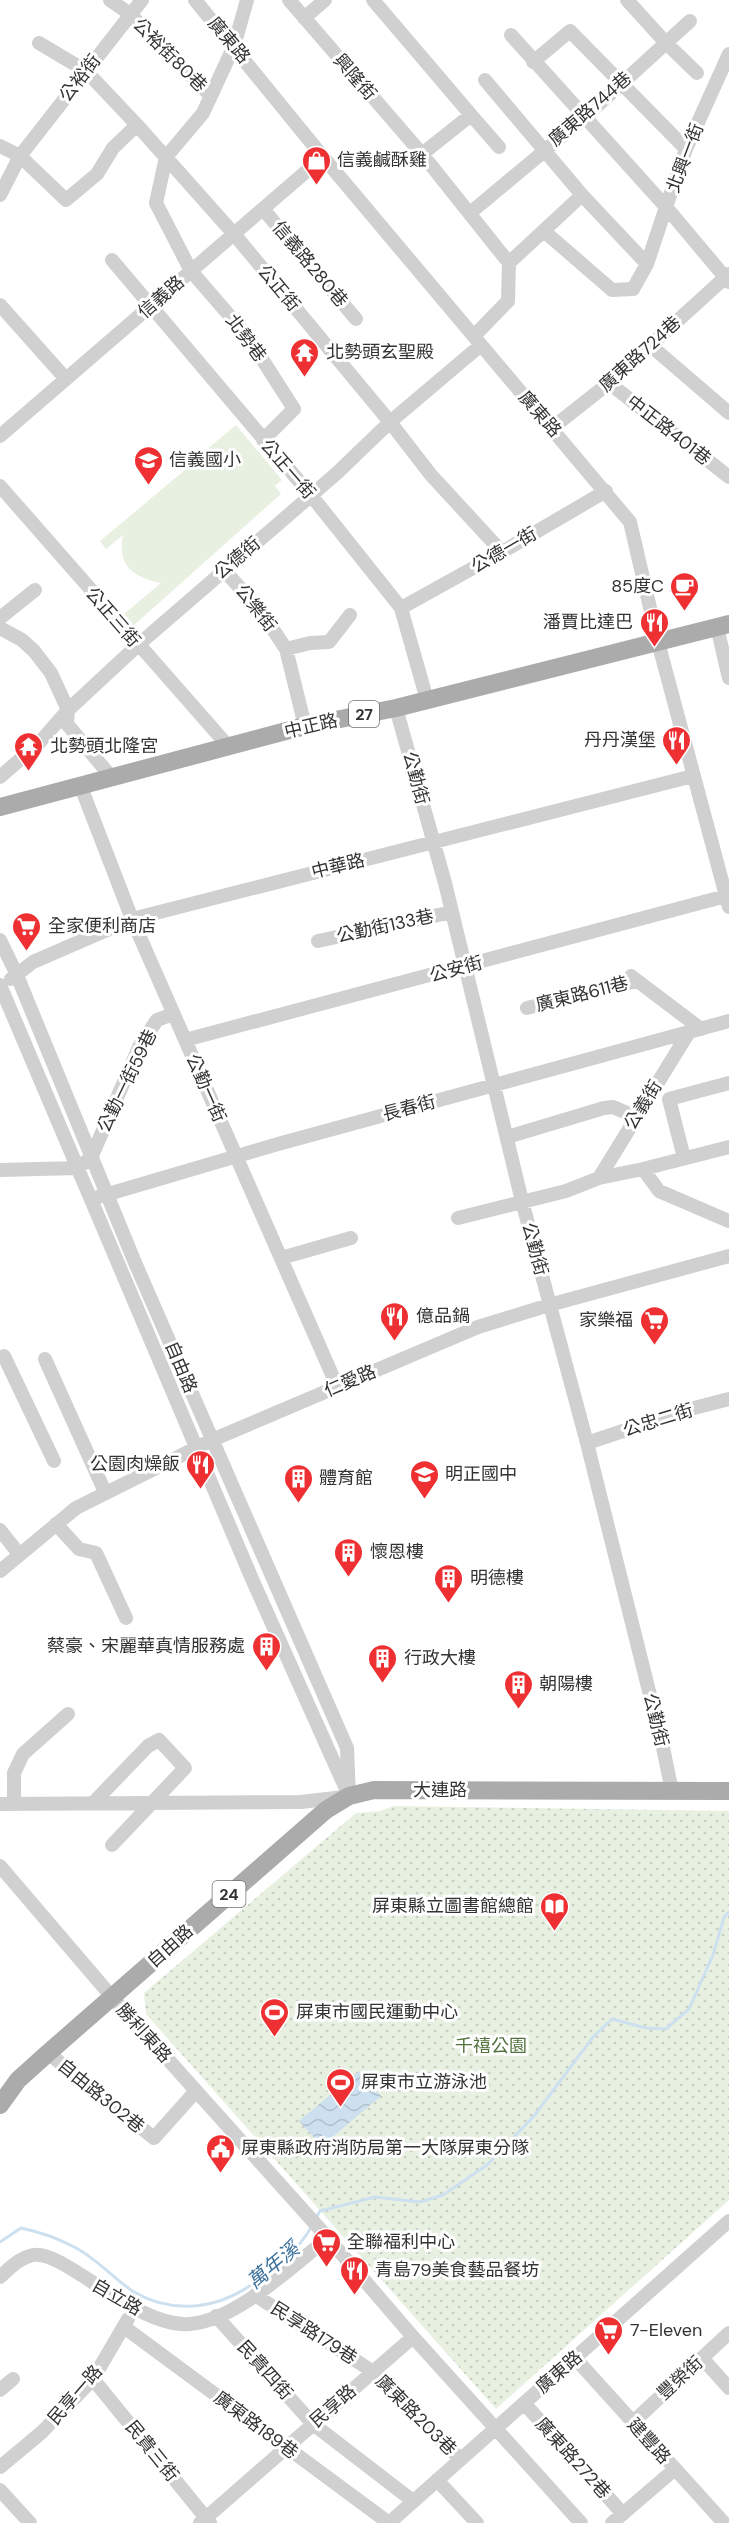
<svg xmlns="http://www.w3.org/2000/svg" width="729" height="2523" font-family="'DM Sans','Noto Sans TC',sans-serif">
	<defs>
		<pattern id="green-dots" width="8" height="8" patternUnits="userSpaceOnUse" patternTransform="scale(1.5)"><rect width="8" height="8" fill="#e8f0e1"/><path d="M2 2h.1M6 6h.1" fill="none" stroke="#c7cec2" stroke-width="1.8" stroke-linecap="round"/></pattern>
		<pattern id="water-waves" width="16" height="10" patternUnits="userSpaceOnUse" patternTransform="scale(1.5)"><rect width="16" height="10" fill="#cde0ef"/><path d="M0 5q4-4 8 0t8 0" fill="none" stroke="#b0c1cd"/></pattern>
	</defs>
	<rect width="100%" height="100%" fill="#fff"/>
	<!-- green -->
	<path fill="url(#green-dots)" d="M394,1806L729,1811V2200L496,2409L146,2014L144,1993L356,1813L380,1811Z"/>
	<!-- pitch -->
	<path fill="#e8f0e1" d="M236,425L282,480L275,486L281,494L133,626L124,614L161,583C133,577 117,566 123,535L106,549L100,541L204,454L212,463L207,467L220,469L206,450Z"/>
	<!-- water -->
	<path fill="url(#water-waves)" d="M359,2071L381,2096L322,2146L299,2121Z"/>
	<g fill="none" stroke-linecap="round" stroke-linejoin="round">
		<!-- stream -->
		<path stroke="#cde0ef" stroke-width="3" d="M316,2218L320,2211L375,2197L420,2202L443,2195L487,2165L534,2116L593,2037L612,2019L646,2028L666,2029L689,2009L713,1955L724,1917L729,1912
			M0,2242L21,2228C40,2232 58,2238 76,2248C97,2259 114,2279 134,2292C174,2315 218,2309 254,2283C278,2266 297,2252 312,2226"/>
		<!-- minor -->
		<path stroke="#d0d0d0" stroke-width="14" d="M110,0L130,14L210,95
			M195,0L323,157L630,522L658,642L729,907
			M247,0L234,46L203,113L166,157L156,203L191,271L248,337L294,409L263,440
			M289,0L422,154L509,263L508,301L474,336
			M373,0L471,115
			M627,0L666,43L697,73
			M304,18L325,0
			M511,35L666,207L647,264L633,289L612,290L545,232
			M39,43L86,71L137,125L234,234L390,422L431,475L502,552
			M729,54L686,149L666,207L729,282
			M533,62L570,31L686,149
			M485,80L582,195L647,264
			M0,146L20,156L66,200L97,174L113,148L137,125
			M422,154L471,115L499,147
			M0,195L20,156L142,0
			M263,209L356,319
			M470,213L585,117L690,21
			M112,260L310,494L401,608L427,700
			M509,263L582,195
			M0,305L66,379
			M650,345L729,413
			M609,383L729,477
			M552,428L609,383L729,274
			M0,436L323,157
			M0,486L228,746
			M223,569L260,610L286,649L305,726
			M401,608L502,552L606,491
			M0,618L35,590
			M717,627L729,678
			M0,628L22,640L34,651L51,673L68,710L67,724L113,779
			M286,649L310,643L329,642L350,615
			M396,708L445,883L522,1201L587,1443L662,1743L672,1791
			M0,777L39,743L68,710L138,645L337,473L390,422L481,345
			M81,787L132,919L337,1386
			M0,940L16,973L136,1265L347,1748L349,1796
			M318,941L452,912
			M631,976L701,1029
			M11,979L33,962L132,919L693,776
			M0,985L252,1579L346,1789
			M527,1008L637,981
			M185,1040L726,896
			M507,1137L604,1108L613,1107L636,1117
			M684,1158L669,1099L729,1083
			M643,1169L659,1191L729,1221
			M0,1170L77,1168L91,1158L139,1047L157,1020L173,1014
			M599,1178L689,1032
			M98,1197L278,1144L729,1021
			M458,1218L566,1191L599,1178L643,1169L729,1147
			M281,1258L351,1238
			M4,1356L54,1461
			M45,1359L105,1492
			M587,1443L686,1410L729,1399
			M56,1524L79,1549L96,1553L126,1618
			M0,1530L19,1554
			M0,1571L76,1508L212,1440L478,1327L549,1305L729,1256
			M94,1802L148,1746L159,1740L185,1768L112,1845
			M0,1804L301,1802L344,1797
			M14,1804V1773L23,1754L68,1714
			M0,1866L112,1997L328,2238L413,2337L581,2523
			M48,2053L154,2138L196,2091
			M0,2277C10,2268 19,2258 33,2255C64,2249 135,2328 190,2324C237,2320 292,2266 328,2238
			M255,2295L372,2371L460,2459
			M216,2316L313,2424L413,2501
			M124,2327L389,2523
			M575,2358L724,2523
			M702,2358L729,2388
			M93,2379L210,2523
			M0,2390L13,2379
			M524,2403L623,2514
			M632,2423L729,2333
			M0,2467L42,2432L93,2379L128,2319
			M437,2480L477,2523
			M0,2490L30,2523
			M200,2523L413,2337
			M389,2523L729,2221
			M612,2523L675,2469"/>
		<!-- major -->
		<path stroke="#ababab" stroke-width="18" d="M0,807L305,726L396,708L729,624
			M0,2105L18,2080L48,2053L326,1810L349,1796L374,1790L729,1791"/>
	</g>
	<!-- icons -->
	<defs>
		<symbol id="shop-pin" viewBox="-11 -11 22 30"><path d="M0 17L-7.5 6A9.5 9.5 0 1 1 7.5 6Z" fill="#ee3032" stroke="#fff"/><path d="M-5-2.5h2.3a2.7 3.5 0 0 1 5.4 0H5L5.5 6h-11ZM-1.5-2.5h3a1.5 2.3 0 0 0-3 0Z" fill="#fff"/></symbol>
		<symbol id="temple-pin" viewBox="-11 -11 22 30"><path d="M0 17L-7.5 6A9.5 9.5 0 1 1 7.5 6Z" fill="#ee3032" stroke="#fff"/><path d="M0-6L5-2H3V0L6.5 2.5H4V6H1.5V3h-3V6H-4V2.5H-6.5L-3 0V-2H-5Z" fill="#fff"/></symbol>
		<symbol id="school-pin" viewBox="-11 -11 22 30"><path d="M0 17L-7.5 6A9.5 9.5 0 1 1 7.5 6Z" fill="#ee3032" stroke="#fff"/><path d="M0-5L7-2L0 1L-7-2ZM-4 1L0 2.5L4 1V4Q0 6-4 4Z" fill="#fff"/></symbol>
		<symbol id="cafe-pin" viewBox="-11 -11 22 30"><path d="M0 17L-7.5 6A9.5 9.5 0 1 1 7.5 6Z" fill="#ee3032" stroke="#fff"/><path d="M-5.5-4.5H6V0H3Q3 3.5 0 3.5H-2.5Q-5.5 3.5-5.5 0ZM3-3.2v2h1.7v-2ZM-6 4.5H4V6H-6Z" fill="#fff"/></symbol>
		<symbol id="restaurant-pin" viewBox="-11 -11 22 30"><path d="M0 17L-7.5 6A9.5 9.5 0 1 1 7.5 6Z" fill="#ee3032" stroke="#fff"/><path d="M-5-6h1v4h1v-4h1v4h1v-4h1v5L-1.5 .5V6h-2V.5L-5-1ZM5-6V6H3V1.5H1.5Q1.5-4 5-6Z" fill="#fff"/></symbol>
		<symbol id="supermarket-pin" viewBox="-11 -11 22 30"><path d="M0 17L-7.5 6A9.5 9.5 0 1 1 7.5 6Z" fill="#ee3032" stroke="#fff"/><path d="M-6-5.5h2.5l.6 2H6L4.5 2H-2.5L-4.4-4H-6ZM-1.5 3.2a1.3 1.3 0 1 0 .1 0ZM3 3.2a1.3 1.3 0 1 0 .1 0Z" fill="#fff"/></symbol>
		<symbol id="building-pin" viewBox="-11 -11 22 30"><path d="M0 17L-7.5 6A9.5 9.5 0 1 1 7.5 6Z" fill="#ee3032" stroke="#fff"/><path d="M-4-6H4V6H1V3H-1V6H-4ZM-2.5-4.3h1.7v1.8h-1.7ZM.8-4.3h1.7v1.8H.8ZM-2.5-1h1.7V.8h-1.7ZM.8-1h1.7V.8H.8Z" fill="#fff"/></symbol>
		<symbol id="library-pin" viewBox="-11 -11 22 30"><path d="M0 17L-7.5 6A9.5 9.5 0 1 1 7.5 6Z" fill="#ee3032" stroke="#fff"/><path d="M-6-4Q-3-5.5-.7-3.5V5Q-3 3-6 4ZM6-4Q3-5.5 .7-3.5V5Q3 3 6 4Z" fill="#fff"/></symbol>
		<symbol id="stadium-pin" viewBox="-11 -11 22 30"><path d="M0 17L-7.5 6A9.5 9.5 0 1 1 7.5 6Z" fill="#ee3032" stroke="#fff"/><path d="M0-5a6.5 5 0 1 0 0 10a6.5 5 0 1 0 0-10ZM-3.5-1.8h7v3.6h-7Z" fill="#fff"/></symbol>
		<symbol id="civic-pin" viewBox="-11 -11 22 30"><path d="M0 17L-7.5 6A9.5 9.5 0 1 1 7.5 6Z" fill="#ee3032" stroke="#fff"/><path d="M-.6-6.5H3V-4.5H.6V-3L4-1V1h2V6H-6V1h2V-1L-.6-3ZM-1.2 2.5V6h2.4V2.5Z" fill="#fff"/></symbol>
	</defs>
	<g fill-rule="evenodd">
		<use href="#shop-pin" x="300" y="144" width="33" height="45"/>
		<use href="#temple-pin" x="288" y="336" width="33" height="45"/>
		<use href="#school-pin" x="132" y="444" width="33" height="45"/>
		<use href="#cafe-pin" x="668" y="570" width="33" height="45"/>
		<use href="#restaurant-pin" x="638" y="606" width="33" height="45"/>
		<use href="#restaurant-pin" x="660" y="724" width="33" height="45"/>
		<use href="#temple-pin" x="12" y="730" width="33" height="45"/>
		<use href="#supermarket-pin" x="10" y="910" width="33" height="45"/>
		<use href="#restaurant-pin" x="378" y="1300" width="33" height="45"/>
		<use href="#supermarket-pin" x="638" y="1304" width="33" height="45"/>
		<use href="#restaurant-pin" x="184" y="1448" width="33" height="45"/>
		<use href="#school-pin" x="408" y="1458" width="33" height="45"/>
		<use href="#building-pin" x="282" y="1462" width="33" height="45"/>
		<use href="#building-pin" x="332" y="1536" width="33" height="45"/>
		<use href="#building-pin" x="432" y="1562" width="33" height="45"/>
		<use href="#building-pin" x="250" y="1630" width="33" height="45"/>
		<use href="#building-pin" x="366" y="1642" width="33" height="45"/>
		<use href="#building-pin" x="502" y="1668" width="33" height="45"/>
		<use href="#library-pin" x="538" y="1890" width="33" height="45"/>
		<use href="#stadium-pin" x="258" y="1996" width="33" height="45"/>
		<use href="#stadium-pin" x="324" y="2066" width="33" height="45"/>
		<use href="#civic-pin" x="204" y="2132" width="33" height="45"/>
		<use href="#supermarket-pin" x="310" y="2226" width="33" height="45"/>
		<use href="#restaurant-pin" x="338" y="2254" width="33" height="45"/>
		<use href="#supermarket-pin" x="592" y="2314" width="33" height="45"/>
	</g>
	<g text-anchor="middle" stroke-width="6" stroke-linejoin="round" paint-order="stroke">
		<!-- shield labels -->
		<g fill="#fff" stroke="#707070" stroke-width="1.5">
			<rect x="349" y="701" width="30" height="26" rx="4.5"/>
			<rect x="212.5" y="1881" width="33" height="26" rx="4.5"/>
		</g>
		<g font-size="16" font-weight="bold" fill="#333">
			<text x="364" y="720">27</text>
			<text x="229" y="1900">24</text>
		</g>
		<!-- street labels -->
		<g font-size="18" fill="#333" stroke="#fff">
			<text transform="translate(229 40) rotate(50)" y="6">廣東路</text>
			<text transform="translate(170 55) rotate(45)" y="6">公裕街80巷</text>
			<text transform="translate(355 77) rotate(49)" y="6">興隆街</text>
			<text transform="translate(80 78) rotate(-52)" y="6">公裕街</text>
			<text transform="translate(590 109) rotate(-41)" y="6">廣東路744巷</text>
			<text transform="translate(685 158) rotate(-69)" y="6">北興一街</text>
			<text transform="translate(310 264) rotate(50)" y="6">信義路280巷</text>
			<text transform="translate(279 288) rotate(50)" y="6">公正街</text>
			<text transform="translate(161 297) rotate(-41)" y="6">信義路</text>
			<text transform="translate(246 338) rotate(53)" y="6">北勢巷</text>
			<text transform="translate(640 354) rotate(-42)" y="6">廣東路724巷</text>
			<text transform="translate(540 414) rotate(49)" y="6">廣東路</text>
			<text transform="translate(669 430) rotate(38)" y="6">中正路401巷</text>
			<text transform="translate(288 469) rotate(49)" y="6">公正一街</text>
			<text transform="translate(504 550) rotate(-30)" y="6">公德一街</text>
			<text transform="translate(237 558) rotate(-40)" y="6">公德街</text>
			<text transform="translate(256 608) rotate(52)" y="6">公樂街</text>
			<text transform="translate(113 617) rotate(49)" y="6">公正三街</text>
			<text transform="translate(311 726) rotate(-13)" y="6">中正路</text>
			<text transform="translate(416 778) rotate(75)" y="6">公勤街</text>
			<text transform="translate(338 866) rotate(-14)" y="6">中華路</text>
			<text transform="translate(385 926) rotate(-12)" y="6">公勤街133巷</text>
			<text transform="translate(456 969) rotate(-15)" y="6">公安街</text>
			<text transform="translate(582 994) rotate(-14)" y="6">廣東路611巷</text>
			<text transform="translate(127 1081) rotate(-64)" y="6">公勤一街59巷</text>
			<text transform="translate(206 1088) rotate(66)" y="6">公勤一街</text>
			<text transform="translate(643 1105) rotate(-58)" y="6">公義街</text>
			<text transform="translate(409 1108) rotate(-15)" y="6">長春街</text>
			<text transform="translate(535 1249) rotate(75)" y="6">公勤街</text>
			<text transform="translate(181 1367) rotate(67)" y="6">自由路</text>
			<text transform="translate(350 1381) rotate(-23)" y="6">仁愛路</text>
			<text transform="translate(658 1420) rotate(-17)" y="6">公忠二街</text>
			<text transform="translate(656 1720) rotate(76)" y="6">公勤街</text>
			<text x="440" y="1796">大連路</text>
			<text transform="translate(170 1946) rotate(-42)" y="6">自由路</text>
			<text transform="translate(144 2033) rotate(48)" y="6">勝利東路</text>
			<text transform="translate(101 2096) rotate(39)" y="6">自由路302巷</text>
			<text transform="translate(117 2297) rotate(30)" y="6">自立路</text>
			<text transform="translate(314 2333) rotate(33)" y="6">民享路179巷</text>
			<text transform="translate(265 2370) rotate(48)" y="6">民貴四街</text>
			<text transform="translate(559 2372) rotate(-41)" y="6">廣東路</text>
			<text transform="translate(680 2378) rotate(-43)" y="6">豐榮街</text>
			<text transform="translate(75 2395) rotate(-49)" y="6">民享一路</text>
			<text transform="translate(333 2406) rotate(-41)" y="6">民享路</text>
			<text transform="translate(416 2415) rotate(45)" y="6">廣東路203巷</text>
			<text transform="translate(256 2425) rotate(37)" y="6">廣東路189巷</text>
			<text transform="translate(649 2441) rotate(48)" y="6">建豐路</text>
			<text transform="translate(152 2451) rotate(51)" y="6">民貴三街</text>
			<text transform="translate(573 2458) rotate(48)" y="6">廣東路272巷</text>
		</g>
		<!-- poi labels -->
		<g font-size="18" fill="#333" stroke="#fff" text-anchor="start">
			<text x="337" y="166">信義鹹酥雞</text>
			<text x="326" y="358">北勢頭玄聖殿</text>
			<text x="169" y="466">信義國小</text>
			<text x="664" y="592" text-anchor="end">85度C</text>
			<text x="633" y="628" text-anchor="end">潘賈比達巴</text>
			<text x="656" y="746" text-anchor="end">丹丹漢堡</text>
			<text x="50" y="752">北勢頭北隆宮</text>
			<text x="48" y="932">全家便利商店</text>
			<text x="416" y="1322">億品鍋</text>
			<text x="633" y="1326" text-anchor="end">家樂福</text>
			<text x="180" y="1470" text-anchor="end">公園肉燥飯</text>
			<text x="445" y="1480">明正國中</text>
			<text x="319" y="1484">體育館</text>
			<text x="370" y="1558">懷恩樓</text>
			<text x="470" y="1584">明德樓</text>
			<text x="245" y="1652" text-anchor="end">蔡豪、宋麗華真情服務處</text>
			<text x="404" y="1664">行政大樓</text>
			<text x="539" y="1690">朝陽樓</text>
			<text x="534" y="1912" text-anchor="end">屏東縣立圖書館總館</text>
			<text x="296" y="2018">屏東市國民運動中心</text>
			<text x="361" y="2088">屏東市立游泳池</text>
			<text x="241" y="2154">屏東縣政府消防局第一大隊屏東分隊</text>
			<text x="347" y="2248">全聯福利中心</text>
			<text x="375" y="2276">青島79美食藝品餐坊</text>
			<text x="630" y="2336">7-Eleven</text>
		</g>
		<!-- park labels -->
		<g font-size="18" fill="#52723d" stroke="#fff">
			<text x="491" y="2052">千禧公園</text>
		</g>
		<!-- water labels -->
		<g font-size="20" font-style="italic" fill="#3b709b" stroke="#fff">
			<text transform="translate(273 2265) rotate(-40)" y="7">萬年溪</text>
		</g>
	</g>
</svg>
